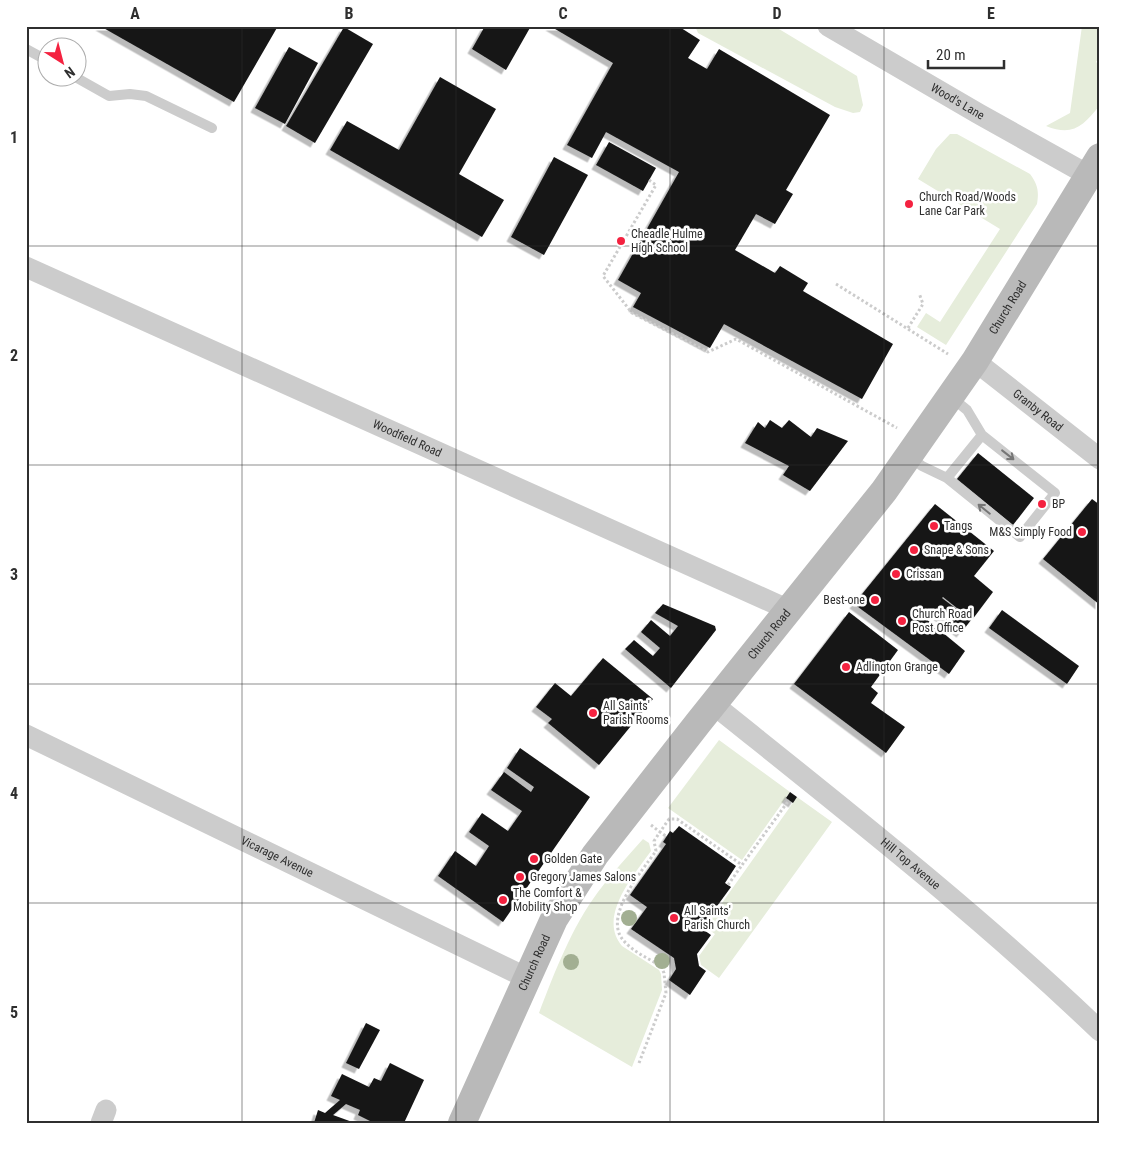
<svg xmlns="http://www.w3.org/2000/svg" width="1126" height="1149" font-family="'Roboto Condensed',sans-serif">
	<defs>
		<filter id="shadow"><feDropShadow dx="-4.5" dy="4.5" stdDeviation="0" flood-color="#0004"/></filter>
	</defs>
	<rect width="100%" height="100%" fill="#fff"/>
	<!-- green -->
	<path fill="#e6eddb" d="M695,26H774L857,76L863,105L860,112L853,113L835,107L698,33Z
		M1082,26H1100V56L1096,62L1100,65V105C1083,126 1073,137 1046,126L1070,113Z
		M950,134H957L1030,174C1038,185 1039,191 1037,204L946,345L917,327L926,313L940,322L1000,229L918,179L936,149Z
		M719,740L790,792L742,860L668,808Z
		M797,797L832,822L719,978L701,965L699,956L715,934L705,927Z
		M643,839L649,843L651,851C634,875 597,917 622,946L659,970L661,974L662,990L632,1067L539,1013C555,971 572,927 598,892C612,873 628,856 643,839Z"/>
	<!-- building -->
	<path fill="#161616" filter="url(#shadow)" d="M100,26H278L234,102Z
		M485,26H531L506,70L472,49Z
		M550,26H678L700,40L688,58L707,69L719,49L830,115L786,190L793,194L775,224L756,214L735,250L775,273L780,266L808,283L803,291L893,344L862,399L724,324L710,348L633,307L641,293L618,280L679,172L606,132L592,158L567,145L613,63Z
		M344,27L373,44L315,143L286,126Z
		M289,47L318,63L285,124L255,108Z
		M440,77L496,109L459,174L504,200L482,237L330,150L347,121L399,150Z
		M609,142L656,168L643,191L596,165Z
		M554,157L588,175L544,255L511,237Z
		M770,420L782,428L789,420L811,437L817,428L848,441L810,491L783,475L789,466L745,443L758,422L765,428Z
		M978,453L1034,498L1013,525L957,479Z
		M1092,499L1100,505V605L1043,559Z
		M935,504L994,551L974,576L993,592L972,620L943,597L942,598L971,620L961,633L931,610L925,618L965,651L949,674L854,604Z
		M663,604L715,626L716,630L671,688L625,649L634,640L653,656L660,648L641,632L651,620L670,636L678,626L655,613Z
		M1002,610L1079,666L1067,684L989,628Z
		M849,612L898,650L871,687L878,693L871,703L905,727L886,753L794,684Z
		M603,658L653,699L599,765L548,723L552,719L536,707L555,683L571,696Z
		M520,748L590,797L503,922L438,876L455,851L476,866L489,846L469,832L482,813L508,831L522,811L491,790L504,772L531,792L534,787L507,768Z
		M790,792L797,797L793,803L786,798Z
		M679,826L736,866L725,883L731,887L701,928L711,935L697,954L699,966L706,971L690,995L669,980L676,969L674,958L631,929L647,907L630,895L666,844L663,842L670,831L673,833Z
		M366,1023L380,1030L359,1069L346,1063Z
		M390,1063L424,1080L404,1123H374L358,1115L360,1110L346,1104L333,1115L355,1123H314L318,1110L325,1113L340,1100L331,1096L342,1074L369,1087L374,1078L381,1081Z"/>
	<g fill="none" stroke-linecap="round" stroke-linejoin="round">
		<!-- path -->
		<path stroke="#ccc" stroke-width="3" stroke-dasharray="2.5 2.5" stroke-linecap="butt" d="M649,180L656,185L603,276L632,313L708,352L736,339L897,428
			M836,284L948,354
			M908,328L923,304L919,293
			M651,825L660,832L669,819H677L742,865L789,800
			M728,885L742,865
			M639,1063L666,993L664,973L661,966C649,959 632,951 623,940C603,916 642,871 656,851L654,841L660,832L667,837"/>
		<!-- service -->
		<path stroke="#ccc" stroke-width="10" d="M26,49L48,61
			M77,78L109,96L130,94L146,96L212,128
			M909,456L922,466L947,478L1020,537L1055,493L982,435L967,410L951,397
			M947,478L982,435"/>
		<!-- minor -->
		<g stroke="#ccc" stroke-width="21">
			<path id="s1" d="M828,26L979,114L1088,175"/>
			<path id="s2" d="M26,267L789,610"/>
			<path id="s3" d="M975,361L1100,459"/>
			<path id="s4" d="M713,704C845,810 978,914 1100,1031"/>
			<path id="s5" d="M26,735L527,978"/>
			<path d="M101,1123L106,1110"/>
		</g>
		<!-- secondary -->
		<path stroke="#b9b9b9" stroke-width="28" id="s6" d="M462,1123L554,919L595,855L698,723L884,491L975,361L1100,157"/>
	</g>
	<!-- trees -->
	<g fill="#a2af92">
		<circle cx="629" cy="918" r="8"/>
		<circle cx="662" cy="961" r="8"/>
		<circle cx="571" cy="962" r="8"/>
	</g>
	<!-- one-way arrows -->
	<defs><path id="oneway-shaft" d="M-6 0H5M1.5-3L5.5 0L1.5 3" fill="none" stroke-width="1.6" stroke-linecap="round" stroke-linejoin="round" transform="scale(1.25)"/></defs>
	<g stroke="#767676">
		<use href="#oneway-shaft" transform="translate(1008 455) rotate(38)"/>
		<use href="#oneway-shaft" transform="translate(984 509) rotate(-141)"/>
	</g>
	<!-- grid -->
	<path fill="none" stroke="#2f2f2f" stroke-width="1" stroke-opacity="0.55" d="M242,26V1123M456,26V1123M670,26V1123M884,26V1123M26,246H1100M26,465H1100M26,684H1100M26,903H1100"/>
	<!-- markers -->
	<g fill="#f42240" stroke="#fff" stroke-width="2">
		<circle cx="909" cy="204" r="5"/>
		<circle cx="621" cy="241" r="5"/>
		<circle cx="1042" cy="504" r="5"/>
		<circle cx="934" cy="526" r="5"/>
		<circle cx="1082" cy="532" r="5"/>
		<circle cx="914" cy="550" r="5"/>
		<circle cx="896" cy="574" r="5"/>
		<circle cx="875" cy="600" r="5"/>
		<circle cx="902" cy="621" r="5"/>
		<circle cx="846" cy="667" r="5"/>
		<circle cx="593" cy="713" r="5"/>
		<circle cx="534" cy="859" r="5"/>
		<circle cx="520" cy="877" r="5"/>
		<circle cx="503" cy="900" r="5"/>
		<circle cx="674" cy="918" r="5"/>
	</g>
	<g text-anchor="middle" stroke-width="5" stroke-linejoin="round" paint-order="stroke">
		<!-- street labels -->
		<g font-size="12" fill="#2f2f2f" stroke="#fff">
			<text dy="4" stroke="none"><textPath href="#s1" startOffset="150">Wood's Lane</textPath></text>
			<text dy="4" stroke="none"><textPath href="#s6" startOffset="986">Church Road</textPath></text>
			<text dy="4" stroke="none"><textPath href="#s3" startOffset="80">Granby Road</textPath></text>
			<text dy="4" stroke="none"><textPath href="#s2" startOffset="418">Woodfield Road</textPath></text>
			<text dy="4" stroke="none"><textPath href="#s6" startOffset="581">Church Road</textPath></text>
			<text dy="4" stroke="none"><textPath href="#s5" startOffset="279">Vicarage Avenue</textPath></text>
			<text dy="4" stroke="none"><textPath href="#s4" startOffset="254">Hill Top Avenue</textPath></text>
			<text dy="4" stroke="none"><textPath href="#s6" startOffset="176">Church Road</textPath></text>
		</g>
		<!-- poi labels -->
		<g font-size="12" fill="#2f2f2f" stroke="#fff" text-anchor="start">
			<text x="919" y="201">Church Road/Woods<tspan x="919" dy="14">Lane Car Park</tspan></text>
			<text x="631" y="238">Cheadle Hulme<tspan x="631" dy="14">High School</tspan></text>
			<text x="1052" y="508">BP</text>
			<text x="944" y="530">Tangs</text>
			<text x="1072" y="536" text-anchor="end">M&amp;S Simply Food</text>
			<text x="924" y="554">Snape &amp; Sons</text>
			<text x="906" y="578">Crissan</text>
			<text x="865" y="604" text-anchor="end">Best-one</text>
			<text x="912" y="618">Church Road<tspan x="912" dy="14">Post Office</tspan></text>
			<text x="856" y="671">Adlington Grange</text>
			<text x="603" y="710">All Saints'<tspan x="603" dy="14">Parish Rooms</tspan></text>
			<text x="544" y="863">Golden Gate</text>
			<text x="530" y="881">Gregory James Salons</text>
			<text x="513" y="897">The Comfort &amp;<tspan x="513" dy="14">Mobility Shop</tspan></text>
			<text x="684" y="915">All Saints'<tspan x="684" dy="14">Parish Church</tspan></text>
		</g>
	</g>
	<!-- border -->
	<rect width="1126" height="1149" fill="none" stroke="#ffffff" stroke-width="55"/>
	<!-- north arrow -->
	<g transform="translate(62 62) rotate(144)"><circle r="24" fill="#ffffff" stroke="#acacac"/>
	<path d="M0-4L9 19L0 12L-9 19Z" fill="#f42240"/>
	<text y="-8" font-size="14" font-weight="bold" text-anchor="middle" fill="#2f2f2f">N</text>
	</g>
	<!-- scale -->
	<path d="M928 60v8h76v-8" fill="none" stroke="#2f2f2f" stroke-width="2.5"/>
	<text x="936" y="60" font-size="15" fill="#2f2f2f" stroke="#ffffff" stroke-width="4" paint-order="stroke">20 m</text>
	<rect x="28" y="28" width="1070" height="1094" fill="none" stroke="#2f2f2f" stroke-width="2"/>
	<g font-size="16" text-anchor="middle" font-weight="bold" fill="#2f2f2f">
		<text x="135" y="19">A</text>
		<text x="349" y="19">B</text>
		<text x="563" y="19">C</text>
		<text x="777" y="19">D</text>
		<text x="991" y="19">E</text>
		<text x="14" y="143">1</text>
		<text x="14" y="361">2</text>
		<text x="14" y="580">3</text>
		<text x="14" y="799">4</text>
		<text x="14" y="1018">5</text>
	</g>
</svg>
